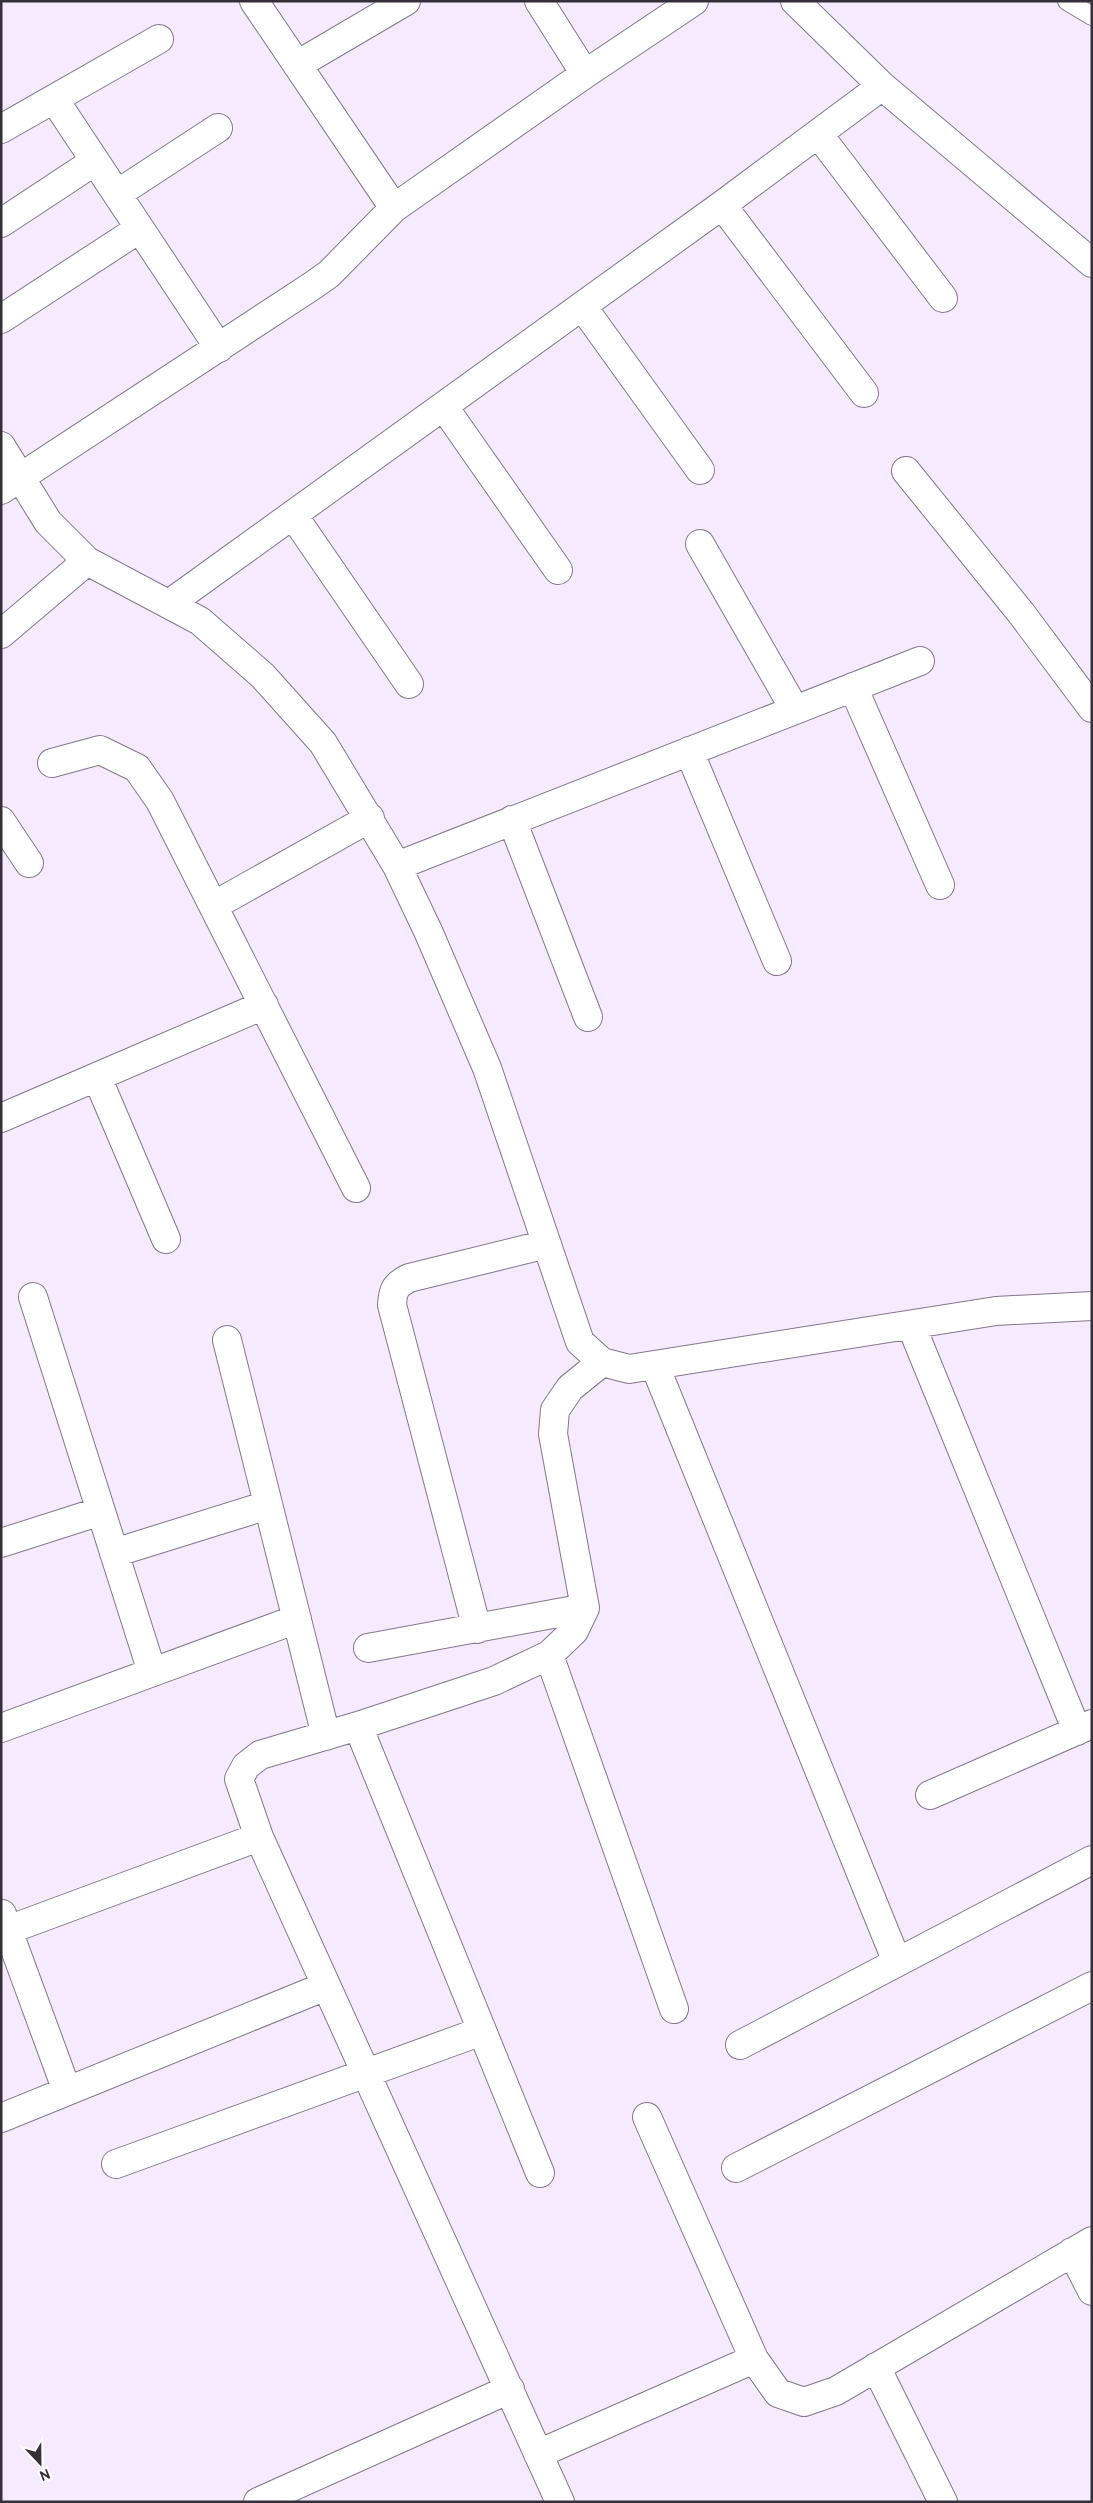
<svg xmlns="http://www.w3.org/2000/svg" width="1093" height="2503" font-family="Overpass,sans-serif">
	<rect width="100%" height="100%" fill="#f5eafe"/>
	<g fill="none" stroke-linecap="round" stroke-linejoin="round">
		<defs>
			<path id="lane" d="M1067,1L1092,16"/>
			<path id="street" d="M254,1L394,208
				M539,1L585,74
				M795,1L882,86L1092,263
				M297,65L406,1
				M54,99L219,348
				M1,129L159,39
				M819,135L943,298
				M117,194L218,128
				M722,205L864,393
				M1,223L95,161
				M582,306L700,470
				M1,319L139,229
				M444,407L558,570
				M1,446L48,522L87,561L200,621L263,676L323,743L397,866L428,931L487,1068L580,1342L602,1362L629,1369L996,1311L1092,1306
				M906,471L1021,613L1092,708
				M1,490L312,286L329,274L394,208L585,74L694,1
				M293,515L409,684
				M700,544L795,710
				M169,604L722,205L882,86
				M1,634L87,561
				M853,687L940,885
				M689,751L777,961
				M52,763L100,750L137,768L160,801L356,1188
				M512,820L588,1017
				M1,821L29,863
				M397,866L920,661
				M213,906L370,818
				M97,1077L166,1239
				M1,1118L264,1005
				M33,1297L152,1672
				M911,1325L1077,1731
				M227,1340L326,1736
				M655,1366L897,1962
				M1,1543L101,1511
				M114,1553L268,1505
				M477,1629L392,1305C393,1290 395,1285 409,1278L547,1244
				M368,1648L585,1608
				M549,1655L674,2009
				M358,1726L540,2173
				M1,1728L297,1619
				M930,1795L1092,1724
				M2,1914L67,2091
				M8,1930L259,1837
				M740,2045L1092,1860
				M647,2117L754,2359L778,2393L804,2402L836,2391L1092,2241
				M1,2118L326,1986
				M116,2164L482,2031
				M736,2168L1092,1986
				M1072,2252L1092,2291
				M876,2367L943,2502
				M538,2454L754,2359
				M258,2502L510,2389
				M560,2502L259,1837L239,1779L246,1766L260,1755L358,1726L494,1681L549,1655L574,1631L585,1608L553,1434L555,1410L570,1388L602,1362"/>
		</defs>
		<!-- lane casing -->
		<use href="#lane" stroke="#83768d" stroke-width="20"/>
		<!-- street casing -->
		<use href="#street" stroke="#83768d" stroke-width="30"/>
		<!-- lane -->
		<use href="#lane" stroke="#fff" stroke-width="18"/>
		<!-- street -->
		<use href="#street" stroke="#fff" stroke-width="28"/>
	</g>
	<!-- border -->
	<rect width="1093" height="2503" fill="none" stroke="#342f38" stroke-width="5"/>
	<!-- north arrow -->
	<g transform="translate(40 2463) rotate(158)" stroke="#ffffff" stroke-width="4" paint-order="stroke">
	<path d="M0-4L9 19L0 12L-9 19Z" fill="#342f38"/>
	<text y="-8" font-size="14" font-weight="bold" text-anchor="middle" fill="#342f38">N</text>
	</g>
</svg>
